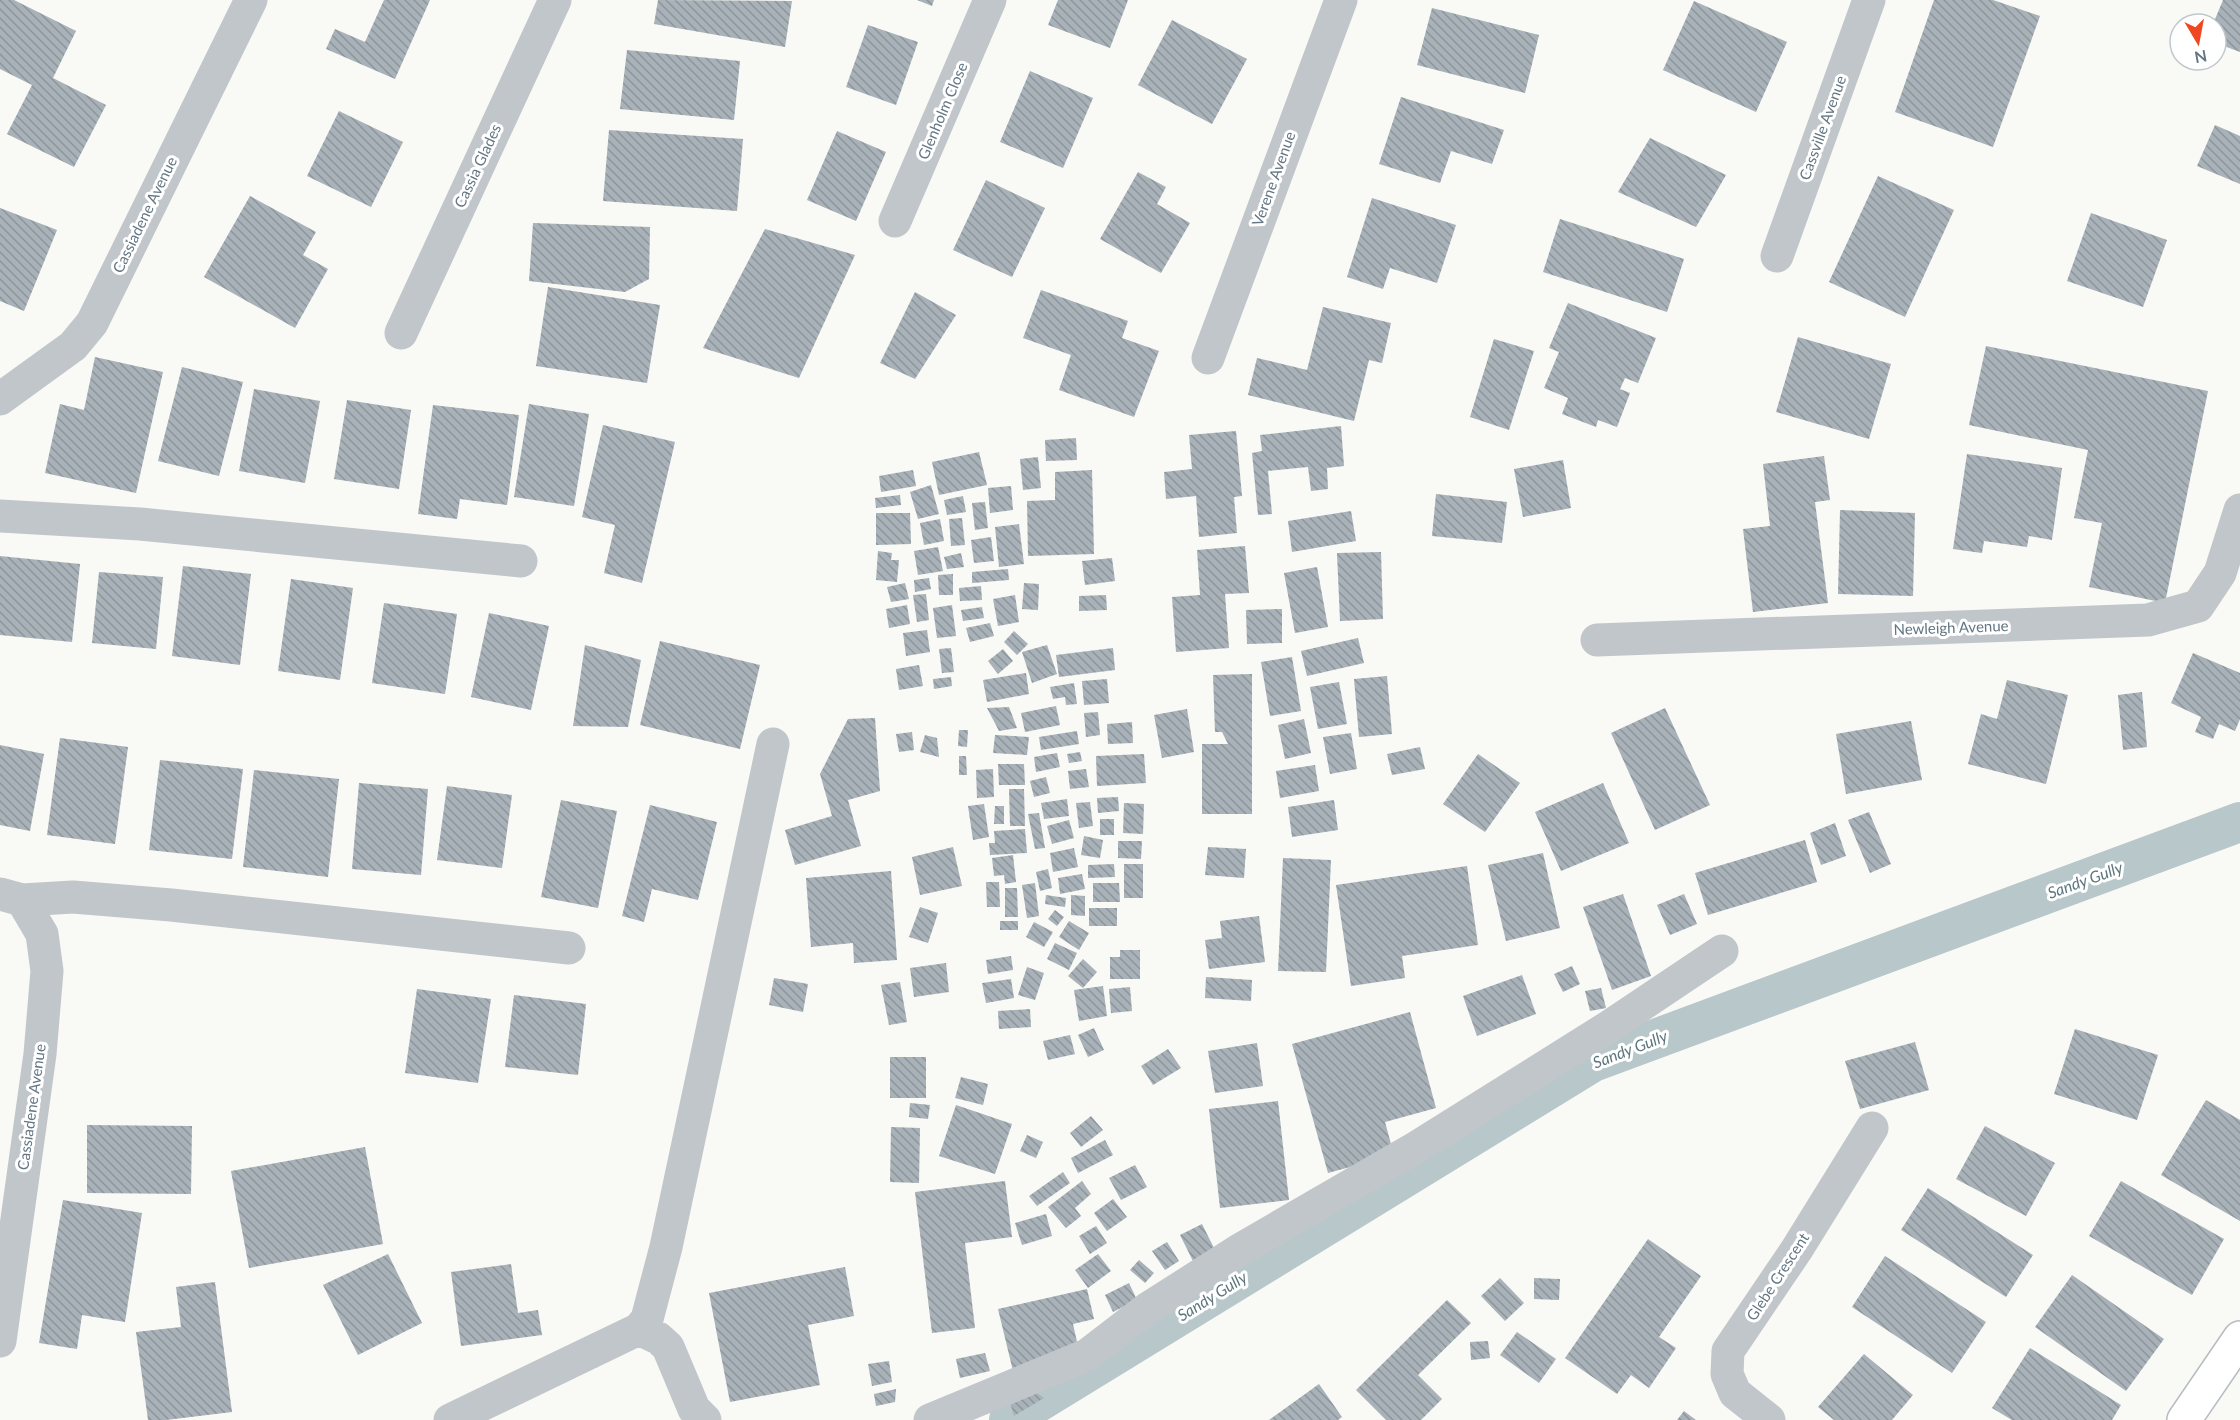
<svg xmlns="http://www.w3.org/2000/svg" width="2240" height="1420" font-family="Lato,sans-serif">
	<defs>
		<pattern id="building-back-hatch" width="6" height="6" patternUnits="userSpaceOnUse" patternTransform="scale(1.5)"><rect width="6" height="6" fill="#a8b2b8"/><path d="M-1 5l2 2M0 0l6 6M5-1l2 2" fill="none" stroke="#8c959b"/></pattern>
	</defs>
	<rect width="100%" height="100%" fill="#f9f9f6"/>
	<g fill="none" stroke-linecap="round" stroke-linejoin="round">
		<!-- canal -->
		<path stroke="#b8c7ca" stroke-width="40" d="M1009,1420L1593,1062L2240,822"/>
	</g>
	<!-- building -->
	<path fill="url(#building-back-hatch)" d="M0,0H14L76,31L53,78L106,105L74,167L7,134L32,85L0,69Z
		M384,0H430L395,79L326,49L335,29L365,42Z
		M658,0L792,1L785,47L654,24Z
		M917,0H934L932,6Z
		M1058,0H1128L1110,48L1048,25Z
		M1934,0H1993L2040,16L1993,147L1895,112Z
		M2223,0H2240V52L2216,43V24H2213Z
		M1694,1L1787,42L1756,112L1663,70Z
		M1432,8L1539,35L1525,93L1417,65Z
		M1172,20L1247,59L1212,124L1138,85Z
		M868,25L918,42L896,105L846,87Z
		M627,50L740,61L734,120L620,109Z
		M1030,71L1093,98L1063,168L1000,142Z
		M1401,97L1504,130L1492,164L1451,151L1440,183L1379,164Z
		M339,111L403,142L371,207L307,176Z
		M2215,125L2240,136V184L2197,166Z
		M609,130L743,139L737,211L603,201Z
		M837,131L886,152L856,221L807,200Z
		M1650,138L1726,175L1696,227L1618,192Z
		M1138,172L1166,187L1157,204L1190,223L1161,273L1100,239Z
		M1878,176L1954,210L1905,317L1829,282Z
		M986,180L1045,208L1012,277L953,250Z
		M250,196L316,232L303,255L328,269L295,328L204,277Z
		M1372,198L1456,225L1437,283L1390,268L1383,289L1347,277Z
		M0,208L57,230L24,311L0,301Z
		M2091,213L2167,240L2143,307L2067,281Z
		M1560,219L1684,259L1667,312L1543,272Z
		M533,223L650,227L649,279L625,292L529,281Z
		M765,229L855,255L799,378L703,348Z
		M548,287L660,305L647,383L536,366Z
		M1041,290L1128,321L1122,338L1159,351L1134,417L1059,390L1071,355L1023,338Z
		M915,292L956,315L915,379L880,363Z
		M1568,303L1656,338L1638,383L1625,378L1620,389L1630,393L1617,427L1598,420L1596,427L1562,414L1568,398L1544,388L1559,352L1549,348Z
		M1323,307L1391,323L1382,363L1369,360L1354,421L1248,395L1257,358L1307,370Z
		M1798,337L1891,364L1869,439L1776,412Z
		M1494,339L1534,351L1509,430L1470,417Z
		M1986,346L2208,391L2165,603L2089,587L2102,523L2074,518L2088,450L1969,425Z
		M95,357L163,372L136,493L45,473L60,404L84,410Z
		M182,367L243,382L219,476L158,461Z
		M254,389L320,401L305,483L239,471Z
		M347,400L411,410L399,489L334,479Z
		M529,404L589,414L574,506L514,497Z
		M433,405L519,415L507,505L460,499L457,519L418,514Z
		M603,425L675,442L642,583L604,573L615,525L582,517Z
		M1341,426L1344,466L1327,468L1328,489L1311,491L1308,467L1268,471L1272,514L1258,515L1252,453L1262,451L1260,435Z
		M1236,431L1242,496L1234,497L1237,533L1199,537L1196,496L1166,499L1164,472L1192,469L1189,435Z
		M1076,438L1077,460L1046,461L1045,440Z
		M979,452L987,485L939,495L932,462Z
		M1967,454L2062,468L2052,540L2029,536L2027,547L1984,541L1982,553L1953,549Z
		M1824,456L1830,500L1815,502L1828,603L1753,612L1743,529L1770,526L1763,464Z
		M1038,457L1041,488L1023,490L1020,459Z
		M1563,460L1571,508L1523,517L1514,469Z
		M913,470L916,486L881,492L879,476Z
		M1092,470L1094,554L1028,556L1027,501L1055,500V472Z
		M931,485L939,514L918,519L910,492Z
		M1011,486L1013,510L990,513L988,488Z
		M1436,494L1507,502L1502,543L1432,536Z
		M900,495L901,505L876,508L875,498Z
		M963,496L966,512L947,515L944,500Z
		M985,502L988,528L975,530L972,503Z
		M1840,510L1915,513L1913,596L1838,594Z
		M1351,511L1356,541L1292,552L1288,521Z
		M876,513H910L911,544L876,545Z
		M962,518L965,545L951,546L949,519Z
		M940,519L944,541L924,545L920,523Z
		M1019,524L1024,564L999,567L995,527Z
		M991,537L994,561L974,563L971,540Z
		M1245,546L1249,593L1225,594L1229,648L1176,652L1172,597L1200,595L1197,550Z
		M938,547L943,571L918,575L914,551Z
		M878,551L892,553L891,560H899L897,582L876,580Z
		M1381,552L1383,619L1340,621L1337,553Z
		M961,553L964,567L947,569L944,557Z
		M0,556L80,564L72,642L0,635Z
		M1112,558L1115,581L1085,585L1082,561Z
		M183,566L251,574L240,665L172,656Z
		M1317,567L1328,627L1295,633L1284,573Z
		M1008,569L1009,580L972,583V572Z
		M99,572L163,577L156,649L92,643Z
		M953,574V595H939L938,575Z
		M929,578L931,589L915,592L914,580Z
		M291,579L353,588L340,680L278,671Z
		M905,583L909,599L891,602L887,587Z
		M1024,583L1039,584L1038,610L1022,609Z
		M981,586L982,600L960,601L959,588Z
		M926,594L929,620L917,622L913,595Z
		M1015,595L1019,622L998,626L993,599Z
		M1106,595L1107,610L1079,611V596Z
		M384,603L457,614L445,694L372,683Z
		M907,605L910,624L889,628L886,609Z
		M952,605L956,636L937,638L933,608Z
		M982,607L984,618L963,621L961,610Z
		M1282,609V643L1247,644L1246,610Z
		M489,613L549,626L531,710L471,697Z
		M990,623L994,636L970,642L966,628Z
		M927,630L930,652L906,656L903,633Z
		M1014,631L1028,644L1017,655L1004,642Z
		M1358,638L1364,663L1307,676L1301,651Z
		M660,641L760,665L740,749L640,725Z
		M585,645L641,660L628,727L573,726Z
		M1047,645L1057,674L1032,683L1022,652Z
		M951,648L954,672L942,673L939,649Z
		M1113,648L1115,670L1059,677L1056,655Z
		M1003,649L1013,661L998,674L988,661Z
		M2193,653L2240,673V719L2235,731L2219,724L2213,739L2195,732L2201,717L2171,703Z
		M1292,657L1301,711L1270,716L1261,662Z
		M919,665L923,686L899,690L896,669Z
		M1026,673L1029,694L987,702L983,680Z
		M1252,674V814H1202V744H1228L1222,732H1215L1213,675Z
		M1387,676L1392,734L1359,737L1354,679Z
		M951,677L952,686L934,689L933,679Z
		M1107,679L1109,703L1084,705L1082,681Z
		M2007,680L2068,695L2046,784L1968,764L1981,714L1997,719Z
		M1339,682L1347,724L1318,729L1310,687Z
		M1074,683L1077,704L1066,705L1065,697L1053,699L1050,687Z
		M2142,692L2147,747L2123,750L2118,695Z
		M1056,706L1060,725L1025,732L1021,713Z
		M1009,707L1017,728L999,731L987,708Z
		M1665,708L1710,805L1655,830L1611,733Z
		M1187,709L1194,752L1162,758L1154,715Z
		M1098,712L1100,735L1086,737L1084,713Z
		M875,718L880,791L848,800L861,846L795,865L785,830L832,816L820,774L848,719Z
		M1304,719L1311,753L1285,759L1278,725Z
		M1911,721L1922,780L1846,794L1836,734Z
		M1132,722L1133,743L1108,744L1107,724Z
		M959,730H968L967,747L958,746Z
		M1077,731L1079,744L1041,750L1039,737Z
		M912,732L914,750L899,752L896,734Z
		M1351,733L1357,769L1330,774L1323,737Z
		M925,735L937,738L939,757L920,752Z
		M995,735L1029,737L1027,755L993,753Z
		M60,738L128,747L115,844L47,835Z
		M0,745L44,754L30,831L0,825Z
		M1420,747L1425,769L1392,775L1387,754Z
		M1080,752L1082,761L1069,763L1067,754Z
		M1057,753L1060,767L1036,772L1034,757Z
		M1144,754L1146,783L1097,786L1096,756Z
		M1478,754L1520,783L1485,832L1443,804Z
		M959,756H966L967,775H959Z
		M160,760L243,769L232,859L149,850Z
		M998,764H1024L1025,785H999Z
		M1315,765L1319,791L1280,798L1276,771Z
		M993,769L994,797L977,798L976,770Z
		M1086,769L1089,787L1070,789L1068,771Z
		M254,770L339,779L328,877L243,867Z
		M1046,777L1050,793L1034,797L1030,781Z
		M359,783L428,789L421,875L352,869Z
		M1603,783L1629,843L1561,871L1535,812Z
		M447,786L512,795L502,868L437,860Z
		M1009,789H1024L1025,826H1010Z
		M1118,797L1119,811L1098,813L1097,798Z
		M1067,799L1069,816L1044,819L1041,803Z
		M561,800L617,811L598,908L541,897Z
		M1334,800L1338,830L1292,837L1288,807Z
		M1090,802L1093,826L1079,828L1076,803Z
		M1124,803L1144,804L1143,834L1123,833Z
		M984,804L989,837L973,840L968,806Z
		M650,805L717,822L698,900L652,889L644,922L622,916Z
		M995,806H1004V824H994Z
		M1869,812L1891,864L1870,873L1848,820Z
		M1039,813L1045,848L1035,849L1028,814Z
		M1100,819H1114V835H1100Z
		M1069,820L1074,838L1052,844L1047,826Z
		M1835,823L1846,856L1821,865L1810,833Z
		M1025,829L1027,853L990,855L989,843H995L994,831Z
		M1084,836L1103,840L1100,858L1081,855Z
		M1805,840L1817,882L1708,915L1695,873Z
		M1118,841H1142L1141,859L1118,858Z
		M953,847L962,886L920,895L912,857Z
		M1208,847L1246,849L1244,878L1205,875Z
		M1074,848L1078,867L1053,872L1050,853Z
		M1543,853L1560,928L1506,941L1488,865Z
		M1013,855L1016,882L1005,884L1004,875L994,876L992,858Z
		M1283,858L1331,860L1326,972L1278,971Z
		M1114,864L1115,877L1088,878V865Z
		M1124,864H1143V898H1124Z
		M1467,866L1478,945L1402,956L1405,978L1351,986L1336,885Z
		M1048,869L1052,888L1040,891L1036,872Z
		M891,871L897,960L854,963L853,943L811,947L806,878Z
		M1082,874L1085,889L1060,894L1058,878Z
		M986,882H999L1000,907H987Z
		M1035,883L1039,916L1027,918L1022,885Z
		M1093,883H1119L1120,902H1093Z
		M1005,888H1017L1018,917H1005Z
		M1623,894L1651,976L1612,990L1583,907Z
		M1684,894L1697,924L1670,935L1657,905Z
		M1046,895L1066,898L1065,907L1045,904Z
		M1071,895L1085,896V916L1071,915Z
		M920,907L938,913L928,943L909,937Z
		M1089,908H1117V926H1089Z
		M1055,910L1064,917L1057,926L1048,919Z
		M1259,916L1265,962L1209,969L1205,940L1222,938L1220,921Z
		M1000,921H1018V930H1000Z
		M1069,921L1089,933L1079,950L1059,937Z
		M1034,922L1053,932L1044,947L1026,937Z
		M1055,943L1077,953L1069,970L1047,959Z
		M1120,950H1140V979H1110V957H1120Z
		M1011,956L1013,970L988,974L986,960Z
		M1083,959L1097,972L1083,988L1068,976Z
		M946,963L949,992L914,997L910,968Z
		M1572,966L1580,984L1563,992L1554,974Z
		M1027,967L1044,973L1035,1000L1018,995Z
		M1522,975L1536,1014L1477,1036L1463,996Z
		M1206,977L1252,980L1251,1001L1205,998Z
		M774,978L808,984L803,1012L769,1005Z
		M1011,979L1014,998L986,1003L982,983Z
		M900,982L907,1022L889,1025L881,985Z
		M1103,986L1107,1016L1079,1021L1074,990Z
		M1130,987L1132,1011L1111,1013L1109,989Z
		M1601,988L1606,1008L1590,1011L1585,991Z
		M417,989L491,999L478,1083L405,1073Z
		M514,995L586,1004L578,1075L505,1067Z
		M1030,1009L1031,1027L999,1029L998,1011Z
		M1410,1012L1436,1108L1385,1122L1394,1155L1328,1173L1292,1044Z
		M1094,1028L1104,1050L1088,1057L1078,1035Z
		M2075,1029L2158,1055L2137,1120L2054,1094Z
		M1070,1035L1075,1054L1048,1060L1043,1041Z
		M1915,1042L1929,1090L1860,1109L1845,1061Z
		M1257,1043L1263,1086L1215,1093L1208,1051Z
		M1168,1049L1181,1068L1153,1085L1141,1066Z
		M890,1057H926V1098H890Z
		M961,1077L988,1084L983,1105L955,1098Z
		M2206,1100L2240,1120V1221L2161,1175Z
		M1278,1101L1289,1200L1220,1208L1209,1109Z
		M910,1103L930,1105L928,1119L909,1117Z
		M956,1105L1012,1124L995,1174L939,1156Z
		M1091,1116L1103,1130L1081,1147L1070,1133Z
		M87,1125L192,1126L191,1194L87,1193Z
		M1985,1126L2055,1163L2026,1216L1956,1179Z
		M891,1127L920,1128L919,1183L890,1182Z
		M1027,1135L1043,1142L1036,1158L1020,1151Z
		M1105,1140L1113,1155L1078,1173L1071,1158Z
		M365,1147L383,1244L249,1268L231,1171Z
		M1135,1165L1147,1187L1121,1200L1109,1178Z
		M1063,1172L1070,1183L1037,1206L1029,1196Z
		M1005,1181L1012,1237L965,1243L975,1328L932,1333L915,1192Z
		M1082,1181L1091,1194L1075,1208L1081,1216L1066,1228L1048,1207Z
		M2121,1181L2224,1239L2192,1295L2089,1236Z
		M1928,1188L2033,1255L2006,1297L1901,1230Z
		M1113,1199L1127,1217L1107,1231L1094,1213Z
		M63,1200L142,1213L125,1322L82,1315L77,1349L39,1343Z
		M1046,1214L1052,1236L1022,1245L1015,1223Z
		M1202,1224L1217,1254L1195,1265L1180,1235Z
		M1096,1226L1107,1243L1090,1254L1079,1236Z
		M1648,1239L1701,1276L1659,1337L1676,1348L1649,1388L1631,1375L1617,1394L1565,1358Z
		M1167,1242L1179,1261L1165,1270L1152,1251Z
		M388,1254L422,1323L358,1355L323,1285Z
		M1098,1254L1111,1271L1088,1288L1075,1270Z
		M1885,1256L1986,1322L1952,1373L1852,1307Z
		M1139,1260L1154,1273L1145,1283L1130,1270Z
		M511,1264L518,1313L538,1310L542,1335L461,1346L451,1272Z
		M845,1267L854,1316L808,1325L820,1385L730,1402L709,1293Z
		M2072,1275L2164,1339L2126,1391L2035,1327Z
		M1500,1278L1524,1303L1505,1321L1481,1296Z
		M1534,1278L1560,1279L1559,1300L1534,1299Z
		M215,1282L232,1412L166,1420H148L136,1332L181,1327L176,1287Z
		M1129,1283L1137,1300L1113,1312L1105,1295Z
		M1087,1289L1094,1319L1073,1324L1080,1355L1013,1371L998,1309Z
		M1447,1300L1471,1323L1418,1375L1442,1399L1421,1420H1386L1356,1390Z
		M1517,1332L1556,1359L1539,1383L1500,1355Z
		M1488,1341L1490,1358L1471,1360L1470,1342Z
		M2030,1348L2121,1405L2112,1420H2012L1992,1408Z
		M985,1353L990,1371L960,1378L956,1359Z
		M1864,1354L1913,1395L1892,1420H1834L1818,1407Z
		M889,1361L892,1382L872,1386L868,1364Z
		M1319,1384L1342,1417L1338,1420H1269Z
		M896,1389L895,1402L876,1406L874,1394Z
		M1034,1391L1044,1398L1014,1416L1009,1399Z
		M1684,1411L1696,1420H1677Z"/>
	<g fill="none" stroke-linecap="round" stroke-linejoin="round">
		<defs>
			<path id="secondary" d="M2184,1420L2240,1338"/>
		</defs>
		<!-- secondary casing -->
		<use href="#secondary" stroke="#b6bcc1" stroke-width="36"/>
		<!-- minor -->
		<path stroke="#c1c6ca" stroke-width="33" d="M895,221L990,0
			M1777,256L1869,0
			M401,333L555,0
			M1208,358L1341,0
			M0,399L73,346L92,323L251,0
			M0,516L140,524L521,561
			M1597,640L2148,620L2198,606L2220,573L2240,510
			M0,894L22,900L73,897L171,905L569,948
			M639,1329L658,1338L668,1347L694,1409L705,1420
			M0,1341L40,1054L47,971L42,934L22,900
			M450,1420L639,1329L647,1319L666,1247L773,744
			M930,1420L1087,1355L1147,1309L1241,1249L1417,1147L1610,1026L1722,951
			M1769,1420L1735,1393L1727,1374L1728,1351L1797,1249L1872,1128"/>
		<!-- secondary -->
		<use href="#secondary" stroke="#fff" stroke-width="33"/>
	</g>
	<g text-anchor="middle" stroke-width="6" stroke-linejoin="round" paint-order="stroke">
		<!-- street labels -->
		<g font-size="15" fill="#627683" stroke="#fff">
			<text transform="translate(943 111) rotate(-67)" y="5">Glenholm Close</text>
			<text transform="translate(1823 128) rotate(-70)" y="5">Cassville Avenue</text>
			<text transform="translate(478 166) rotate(-65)" y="5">Cassia Glades</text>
			<text transform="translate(1274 179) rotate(-70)" y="5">Verene Avenue</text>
			<text transform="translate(145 215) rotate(-64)" y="5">Cassiadene Avenue</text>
			<text transform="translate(1951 628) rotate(-2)" y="5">Newleigh Avenue</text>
			<text transform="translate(32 1107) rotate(-82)" y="5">Cassiadene Avenue</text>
			<text transform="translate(1778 1277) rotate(-57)" y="5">Glebe Crescent</text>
		</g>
		<!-- water labels -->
		<g font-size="16" font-style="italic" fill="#5d767d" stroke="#fff">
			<text transform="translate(2085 880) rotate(-20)" y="6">Sandy Gully</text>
			<text transform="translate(1630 1049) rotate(-21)" y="6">Sandy Gully</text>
			<text transform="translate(1212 1296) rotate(-32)" y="6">Sandy Gully</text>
		</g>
	</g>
	<!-- north arrow -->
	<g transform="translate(2198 42) rotate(170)"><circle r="28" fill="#ffffff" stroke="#c0c8cd" stroke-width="1.5"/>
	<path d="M0-4.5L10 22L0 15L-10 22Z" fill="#ee4721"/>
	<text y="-9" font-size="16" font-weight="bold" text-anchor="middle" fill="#627683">N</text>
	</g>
</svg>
